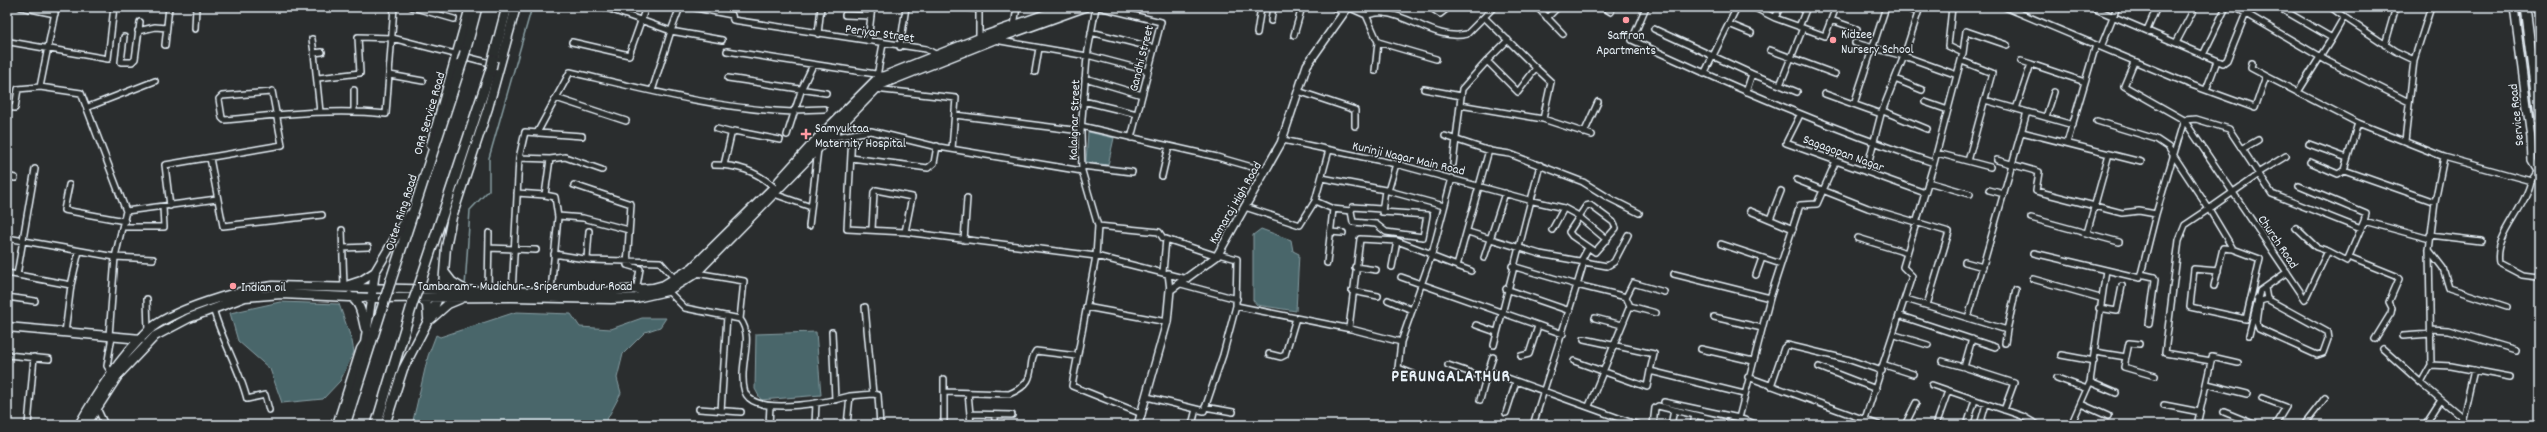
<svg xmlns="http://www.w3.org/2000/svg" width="2547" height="432" font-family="Dekko,sans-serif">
	<rect width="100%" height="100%" fill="#2a2d2e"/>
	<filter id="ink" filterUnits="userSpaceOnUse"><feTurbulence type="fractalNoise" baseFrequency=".025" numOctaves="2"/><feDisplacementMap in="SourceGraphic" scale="8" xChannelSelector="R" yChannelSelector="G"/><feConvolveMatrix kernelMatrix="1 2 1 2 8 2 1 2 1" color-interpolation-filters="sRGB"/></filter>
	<g filter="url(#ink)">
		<!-- water -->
		<path fill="#48666b" stroke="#889ea3" d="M1088,132L1114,138L1108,165L1086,162Z
			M1261,229L1291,240L1293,251L1299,254L1296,311L1257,305L1253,300V235Z
			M280,302L339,304L352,341L354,352L340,381L323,399L282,403L270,369L238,341L230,313Z
			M516,312L571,314L580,327L611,329L642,318H666L660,327L645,332L623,354L617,378L621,393L604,425H412L428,356L436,335L440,337Z
			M816,332L821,395L761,400L755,389L756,334Z"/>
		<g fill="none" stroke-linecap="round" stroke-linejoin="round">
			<!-- stream -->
			<path stroke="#889ea3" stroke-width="1.5" d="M465,287L470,210L489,190V158L532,7"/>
			<defs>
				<path id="street" d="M21,7L55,14
					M56,7L40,87L81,93L126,211L217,199
					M412,7L454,19
					M604,7L671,31L652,91
					M680,7L671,31L722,40
					M955,7L979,9
					M1096,7L1087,56L1081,131L1082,171L1098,226L1096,256L1072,386L1142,414
					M1099,7L1161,22L1131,138
					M1333,7L1344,13
					M1348,7L1366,15L1378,42L1436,59
					M1430,7L1440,14L1449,7
					M1537,7L1563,34
					M1603,7L1611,12
					M1646,7L1632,40C1731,86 1830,129 1934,163
					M1753,7L1775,18
					M1901,7L1918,12
					M1952,7L1948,46L1963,53L1957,75
					M2005,7L2189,84L2255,108L2266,76L2358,123L2444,157L2531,181L2538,171
					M2091,7L2223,63L2227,60L2246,13
					M2235,7L2327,61L2409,102
					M2278,7L2332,38L2344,17L2395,51L2414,60L2405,141
					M2331,7L2344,17
					M696,8L732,15L733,20L926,49L937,55
					M845,15L871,16
					M1366,15C1372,14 1379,12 1384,13C1412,16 1437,41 1467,34L1494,7
					M1484,17L1536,68L1518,92L1487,61L1462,89L1460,105L1543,119L1592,135
					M1547,18L1558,7
					M1831,20L1857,29
					M1271,21L1273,7
					M1729,24L1751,33
					M1014,26L1017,7
					M1799,27L1807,7
					M1803,28L1825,36L1836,7
					M195,29L196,7
					M1654,29L1752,74
					M2147,30L2157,7
					M138,31L155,27L167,28
					M1091,32L1154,48
					M1257,33L1261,7
					M818,34L821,7
					M1294,35L1302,7
					M124,37L121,62H132L135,59L140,22
					M979,38V7
					M312,39L314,53
					M995,40L1087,56
					M868,41L872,7
					M10,42L108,59L114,7
					M572,42L629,55L646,7
					M1855,43L1904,56L1881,114L1866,172
					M2176,43L2195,7
					M165,45L169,7
					M2385,45L2396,7
					M900,47L906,7
					M2101,47L2117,7
					M1770,50L1835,74
					M727,51L882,75
					M1963,53L1966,31L2007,45
					M1087,55L1148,71
					M2203,55L2226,7
					M2414,60L2431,7
					M1487,61L1508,40
					M1962,61L1992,73L1968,161
					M2021,61L2031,64
					M2134,62L2124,86L2184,120L2305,299L2328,251L2347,261L2364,221L2430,239
					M2252,63L2251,68L2266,76
					M1536,68L1551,82L1543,119
					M1375,71L1378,42
					M1035,72L1039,48
					M1704,74L1737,7
					M390,75L423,81
					M877,76L883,44
					M318,78L360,73L358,37L392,38L494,64
					M728,78L826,93
					M1085,78L1142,95
					M1895,79L1922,90
					M1780,85L1797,92
					M875,89L956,98L952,149
					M1424,89L1461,96
					M354,90V111
					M2206,90L2217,61
					M1298,91L1355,110V126
					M272,92L222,96L219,99L222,118L224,120C278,115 332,108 386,114L394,7
					M1746,92L1752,74L1780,85L1803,28L1775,18L1780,7
					M2298,92L2332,38
					M1825,94L1881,114
					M556,98L626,121
					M1985,100L2073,125
					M1083,101L1137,114
					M1925,102L1948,110
					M1854,104L1886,7
					M7,107L15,108L18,89L40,87
					M88,107L155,81
					M2016,109L2031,64L2085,82
					M794,110L824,109
					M1883,111L1927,129
					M320,112L314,53L322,52
					M955,115L1081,131
					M1800,115L1786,143L1925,193
					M2046,117L2054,92
					M2097,121L2156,139L2168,147L2209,209L2259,174
					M2358,123L2344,170L2435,202
					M1081,126L1217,157L1266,171
					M717,129L732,133
					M2022,132L2141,162
					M537,133L570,72C643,89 718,109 793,112
					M1584,133L1598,102
					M787,135L802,88L813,65
					M852,135L847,229L905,232L1096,256L1187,279
					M1445,136L1490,151L1510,154L1583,182L1609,198L1639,213
					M828,138L871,131L933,146L1082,171
					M1283,140L1396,164L1529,200L1564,208L1577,215L1607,240
					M2067,143L2096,45
					M2309,144L2347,158
					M2242,149L2258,140
					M1937,153L1990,167
					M2444,157L2435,202L2429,250L2431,365L2421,383L2463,418L2461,425
					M210,158L223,226L322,215
					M519,158L525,132L582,136
					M851,158L928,168L934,163L937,146
					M550,159L565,157L602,170
					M1997,160L2039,172L2036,191L2122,213L2139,211L2156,214
					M2310,162L2338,174L2344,170
					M1453,164L1460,105
					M714,165C738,165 756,171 774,187
					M724,165L731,135L734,131L780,140
					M1082,166L1132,172
					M2258,173L2286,156
					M7,176L15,178
					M1162,176L1169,146
					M1322,178L1385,190L1444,206
					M1797,180L1868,208L1949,232L1927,305
					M2531,181C2525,210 2494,235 2499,263L2522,275L2538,277
					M1928,182L1970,194
					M69,185L64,210L125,221
					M574,185L631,204L627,265L640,269L636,291
					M2299,186L2366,214L2364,221
					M1989,190L2004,194
					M1388,191L1396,164
					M517,193L545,195
					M774,194L811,207
					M1315,201L1333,209L1327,263
					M1590,205L1613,222L1616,228L1595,252L1572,236L1569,232L1586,206Z
					M170,206L165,165L282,145L272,91
					M1245,207L1300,225L1315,201L1329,150
					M1333,209L1351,211L1353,222L1376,224L1386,232L1423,237L1427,215L1382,212L1385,190
					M126,211L115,257L153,259
					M1351,211L1353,207L1381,209
					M1750,211L1793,229
					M558,216L583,218L629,230
					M2031,218L2119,242
					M1770,219L1781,191
					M809,226L818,149
					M1098,226L1159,232L1163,238L1217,256
					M123,227H164L163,207
					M2296,228L2316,247L2328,251
					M872,229L874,192L876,190L912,197L905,232
					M342,230L344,286
					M1552,230L1564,208
					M1330,232L1343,233
					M1468,232L1540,254L1607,266L1614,262L1628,235
					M2087,233L2109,154
					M2430,235L2481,241
					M7,238L115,257L109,336
					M1858,238L1907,253
					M964,240L967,198
					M1721,244L1781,264
					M343,248L368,247
					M489,248L536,250
					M2429,250L2443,268L2449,288L2507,307
					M2034,253L2140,278L2156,214L2184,120L2196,119L2229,129L2272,194L2361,229
					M554,254L591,260L660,262L675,279
					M1431,256L1457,266L1489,150
					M2349,257L2396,276L2399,279L2389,302L2392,308L2391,313L2375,339
					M1484,258L1505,193
					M587,259L589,231
					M1581,261L1588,248
					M1584,262L1577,285L1626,297
					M1965,262L1983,267
					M1457,266L1471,271
					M1512,266L1577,285L1533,425
					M1355,267L1376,270
					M1392,267L1397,241
					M1163,272L1166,239
					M7,273L71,285L65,333
					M696,273L744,281L740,319
					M1168,273L1170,290
					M1674,274L1770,298
					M2141,274L2154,277L2155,280L2149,324
					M17,275L35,169
					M1756,275L1762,258
					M1401,277L1563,334
					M2033,279L2100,298
					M1181,284L1237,299
					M71,285L79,251
					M2214,286L2223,248L2233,249
					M2265,288L2267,299
					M1506,289L1570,311
					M667,290L685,308L740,319C753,336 742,358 743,378C743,384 744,394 749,398C767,414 828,402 850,396L847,425
					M488,291L489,233
					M1352,291L1378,296
					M512,294L519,158L550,159L545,195L555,197L558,217L551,291
					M7,297L35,301
					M1626,297L1633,283L1664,292
					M2257,298L2260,301L2257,323L2259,329L2317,355L2323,353L2328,339L2327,332L2267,299L2260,301
					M147,299L148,331
					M1906,299L2007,330L2016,290
					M1388,300L1412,310
					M1236,306L1351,329L1401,342
					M1630,306L1656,313
					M1086,307L1167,322
					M213,308C221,339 239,367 247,399L265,395L269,410
					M2099,308L2117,311L2122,286
					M1901,316L1995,347
					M1714,317L1762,328
					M1595,318L1622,325
					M1968,318L2027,112
					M1476,325L1496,332
					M1349,328L1360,239L1397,241L1432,254
					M2431,329L2448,330L2516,350
					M832,332L835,400
					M1895,335L1928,345
					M2249,335L2260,291L2287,272
					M112,336L107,366L112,374
					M2403,336L2431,334
					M1584,339L1654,354L1650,371L1744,394
					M1972,339L1964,367L2014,383L2004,410
					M2005,343L2007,330
					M2139,344L2129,343L2124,367L2155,376
					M1494,345L1540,165
					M1701,349L1753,361
					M2383,349L2421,383
					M2095,352L2126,357
					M1269,354L1281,357L1285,355L1296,318
					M7,355L49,359
					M2061,355L2094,361
					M1521,356L1529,354L1538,326
					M1574,361L1647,387L1650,371
					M1942,361L1964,367
					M2211,361L2165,353L2179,240L2185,225L2209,209L2233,249L2260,259L2246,319L2190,307L2194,269L2218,271
					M1448,365L1486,378L1493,357
					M1885,365L1913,374
					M2431,365L2451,366L2510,377
					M1819,367L1876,389
					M1488,371L1638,425
					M1413,374L1398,368L1401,342L1432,254L1452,178
					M1748,377L1879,425
					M2057,378L2087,389
					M944,379V425
					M2090,382L2116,393
					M2207,384L2247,394
					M1932,385L2022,416L2038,425
					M1771,386L1784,348L1787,345L1850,360L1882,371
					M944,392L1009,394C1041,381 1025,365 1036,351L1077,356
					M968,393L971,425
					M873,394L878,395L880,425
					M850,396L873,394L865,307
					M1147,397L1204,411L1223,355L1236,306L1237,259L1218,254
					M2262,398L2286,407L2275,425
					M1480,400L1486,378
					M1664,402L1739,418L1758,425
					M2081,404L2108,416
					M2164,405L2200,412
					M1589,406L1630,306L1626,297
					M1205,407L1233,412
					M97,408L105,425
					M699,409L741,412
					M721,411L727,316
					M2224,412L2256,425
					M1506,413L1516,382
					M970,414L1012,415
					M995,415V425
					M1739,418L1770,298L1800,205L1817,204L1836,161
					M2463,418L2474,370
					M28,425L34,357
					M769,425L770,406
					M815,425L816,403
					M1192,425L1196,409
					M1653,425L1655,408L1658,406L1736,425
					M1671,425L1674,410
					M1693,425L1695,415
					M1863,425L1912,276L1903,267L1934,163L1957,75L1904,56L1920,7
					M1905,425L1916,403
					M1936,425L1948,391
					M1967,425L1975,400
					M1980,425L1986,404
					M2071,425L2090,382L2106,270
					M2197,425L2212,357L2238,363
					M2304,425L2325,398
					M2425,425L2441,400"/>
				<path id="secondary" d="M2514,7L2531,138L2532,161L2538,171L2540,166
					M1138,425L1167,322L1170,290L1217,256L1281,143L1307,65L1348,7"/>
				<path id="primary" d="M431,145L470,7
					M779,181L818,138L877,79L987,35L1066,7
					M445,273L452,282L465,290
					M346,286L361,281L375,272
					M350,296C361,303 362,316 365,328
					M421,297L427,305L428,318
					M431,319L448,304L460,299
					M7,327L141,339
					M79,425C98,392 120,357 148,331C170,310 242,289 273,286L586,293L653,288L664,285L692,268L771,190
					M86,425L119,374L155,336L189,318L245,297L281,294L372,298L512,297L611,299L636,298L667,291L696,273L880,85L993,40L1085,7
					M337,425L361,349L365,343L375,272L409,215
					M385,425L403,369L431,315L443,286L446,247L452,217L488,108L516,7"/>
				<path id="highway" d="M2525,7L2540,124
					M2540,7V10
					M465,52L477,7
					M493,60L507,7
					M390,283L462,62
					M420,283L491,69
					M345,425L384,302
					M376,425L413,302"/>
			</defs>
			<!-- street casing -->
			<use href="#street" stroke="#e8f1f8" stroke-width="8"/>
			<!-- secondary casing -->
			<use href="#secondary" stroke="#e8f1f8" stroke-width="10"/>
			<!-- primary casing -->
			<use href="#primary" stroke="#e8f1f8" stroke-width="11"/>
			<!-- highway casing -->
			<use href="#highway" stroke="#e8f1f8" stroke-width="12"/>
			<!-- street -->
			<use href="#street" stroke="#2a2d2e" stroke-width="5"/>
			<!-- secondary -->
			<use href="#secondary" stroke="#2a2d2e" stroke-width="7"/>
			<!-- primary -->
			<use href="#primary" stroke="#2a2d2e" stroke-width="8"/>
			<!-- highway -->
			<use href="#highway" stroke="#2a2d2e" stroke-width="9"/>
			<defs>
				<path id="highway-bridge" d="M462,62L465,52
					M491,69L493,60
					M384,302L390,283
					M413,302L420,283"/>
			</defs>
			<!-- highway-bridge casing -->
			<use href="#highway-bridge" stroke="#e8f1f8" stroke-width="12" stroke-linecap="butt"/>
			<!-- highway-bridge -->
			<use href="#highway-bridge" stroke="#2a2d2e" stroke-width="9"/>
		</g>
	</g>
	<!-- markers -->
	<g fill="#ff9aa2" stroke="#2a2d2e" stroke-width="1.5">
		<circle cx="1626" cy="20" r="4"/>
		<circle cx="1833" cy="40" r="4"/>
		<path d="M804 128h4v4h4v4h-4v4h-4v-4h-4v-4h4z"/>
		<circle cx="233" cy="286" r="4"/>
	</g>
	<g text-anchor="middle" stroke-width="3" stroke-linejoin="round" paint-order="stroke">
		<!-- street labels -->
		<g font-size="13" fill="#e8f1f8" stroke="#2a2d2e">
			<text transform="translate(880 32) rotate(8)" y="5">Periyar Street</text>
			<text transform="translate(1140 58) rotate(-76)" y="5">Gandhi Street</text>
			<text transform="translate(428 113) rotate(-74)" y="5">ORR Service Road</text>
			<text transform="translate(2515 115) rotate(-96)" y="5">Service Road</text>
			<text transform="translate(1073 120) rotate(-88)" y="5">Kalaignar Street</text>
			<text transform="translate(1844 152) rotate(20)" y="5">Sagagopan Nagar</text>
			<text transform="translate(1409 157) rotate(13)" y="5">Kurinji Nagar Main Road</text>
			<text transform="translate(1234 202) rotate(-60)" y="5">Kamaraj High Road</text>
			<text transform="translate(400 212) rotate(-72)" y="5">Outer Ring Road</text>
			<text transform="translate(2279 241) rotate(56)" y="5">Church Road</text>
			<text x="525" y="290">Tambaram - Mudichur - Sriperumbudur Road</text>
		</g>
		<!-- poi labels -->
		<g font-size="13" fill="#e8f1f8" stroke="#2a2d2e" text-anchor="start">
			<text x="1841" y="38">Kidzee<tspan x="1841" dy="15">Nursery School</tspan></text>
			<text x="1626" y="39" text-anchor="middle">Saffron<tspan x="1626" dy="15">Apartments</tspan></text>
			<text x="815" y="132">Samyuktaa<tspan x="815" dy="15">Maternity Hospital</tspan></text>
			<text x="241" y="291">Indian oil</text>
		</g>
		<!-- district labels -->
		<g font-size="17" font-weight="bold" letter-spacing="1" fill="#e8f1f8" stroke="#2a2d2e">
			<text x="1451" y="381">PERUNGALATHUR</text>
		</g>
	</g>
	<!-- margin -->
	<rect width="2547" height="432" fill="none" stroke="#2a2d2e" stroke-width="24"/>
	<rect x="12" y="12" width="2523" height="408" fill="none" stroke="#e8f1f8" stroke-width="1.5" filter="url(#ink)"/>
</svg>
